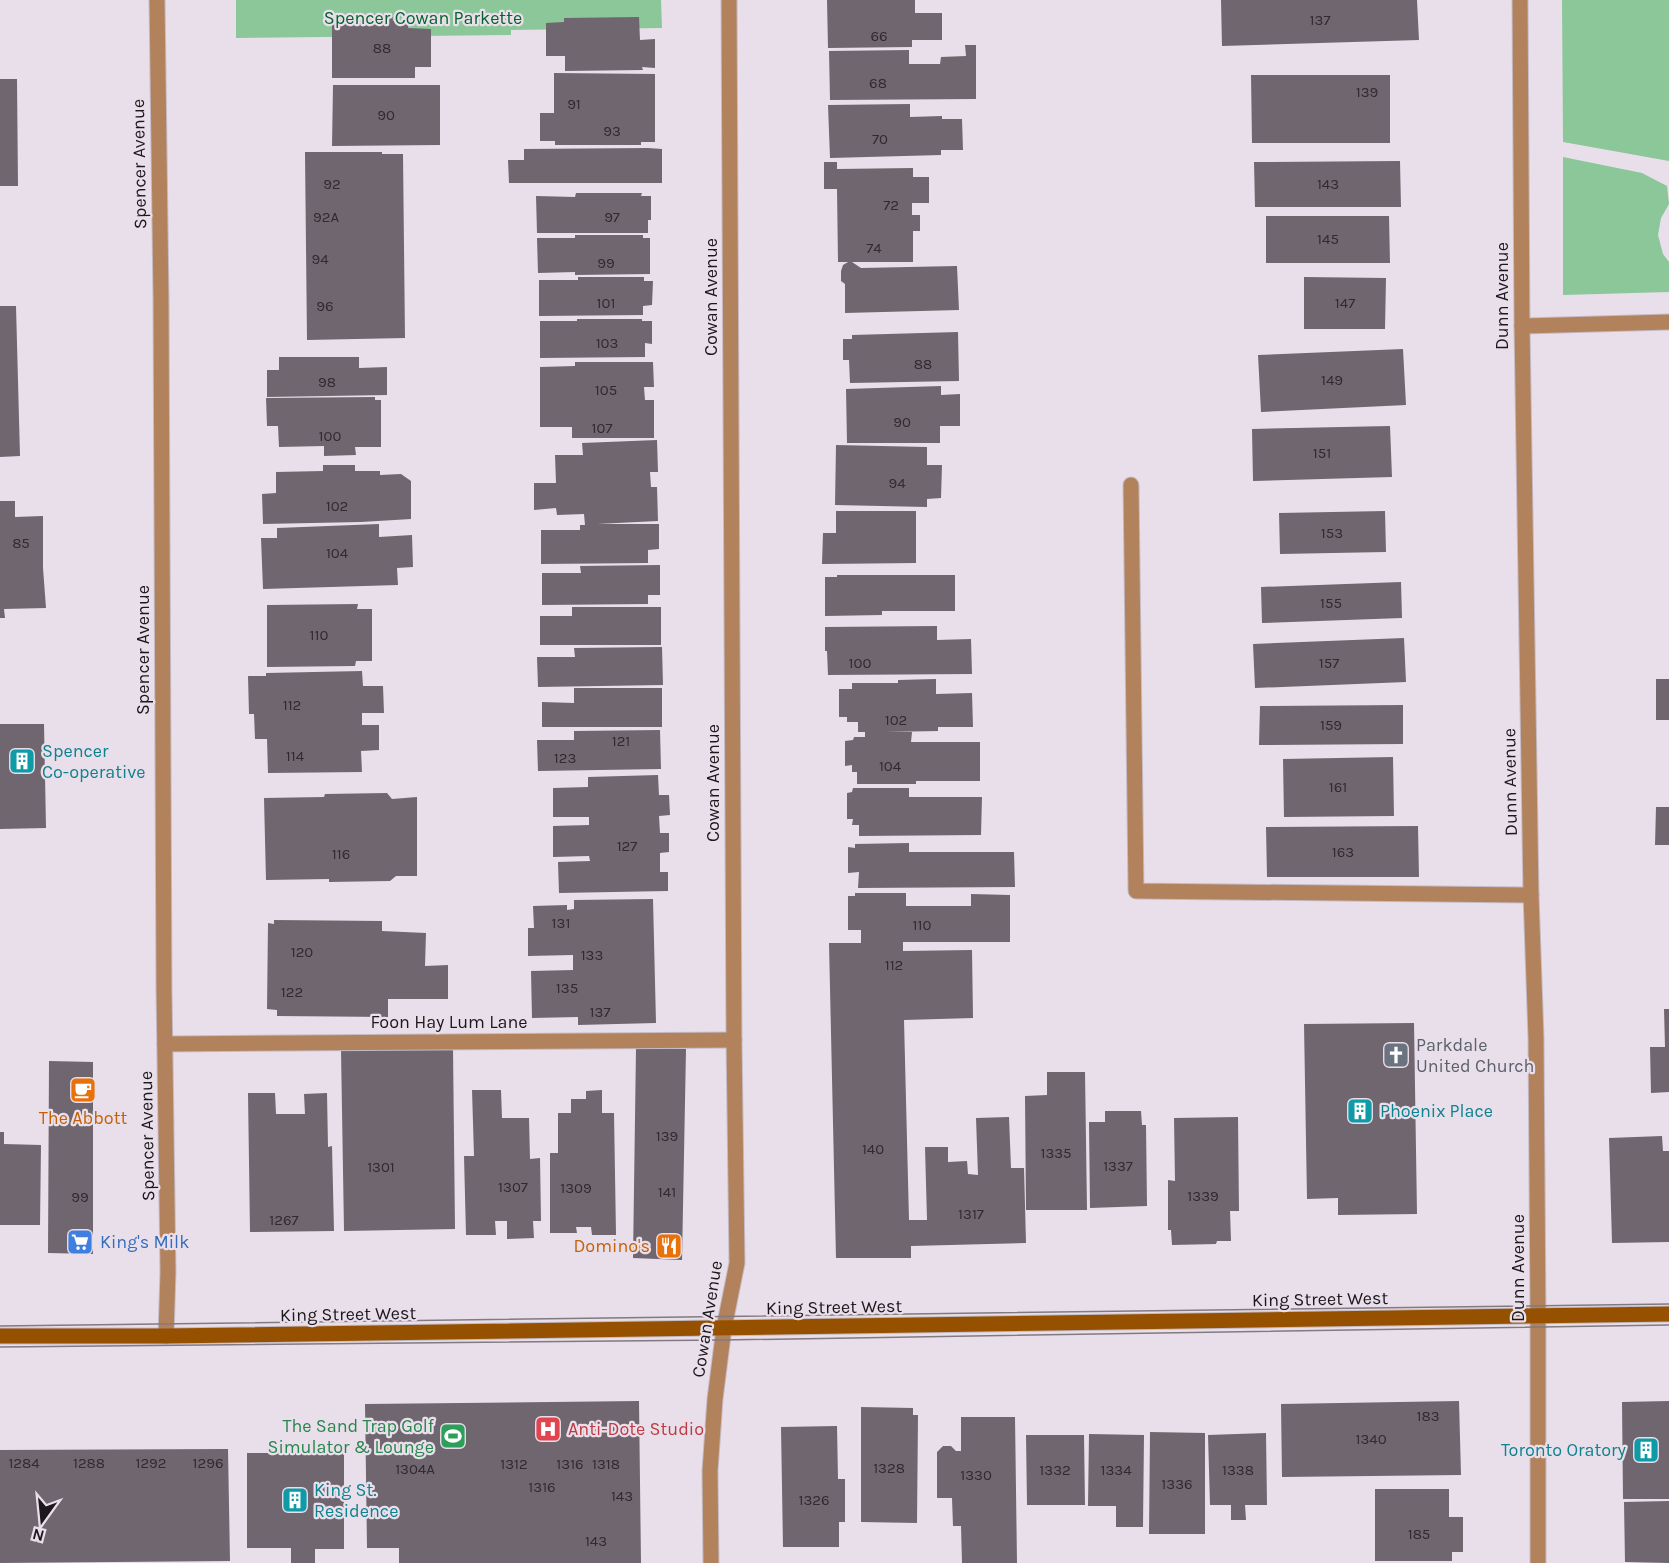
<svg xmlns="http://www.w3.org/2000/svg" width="1669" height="1563" font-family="Karla,sans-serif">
	<rect width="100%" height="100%" fill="#e9dfea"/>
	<!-- green -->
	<path fill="#8bc798" d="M236,0H661L662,28L511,30V35L236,38Z
		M1562,0H1669V161L1563,142Z
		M1563,157L1642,173L1667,186L1669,204L1661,218L1658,235L1663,254L1669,262V292L1563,295Z"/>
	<!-- building -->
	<path fill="#6f6670" d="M827,0H915V13H942V40H912V47L828,48Z
		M1221,0H1417L1419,40L1222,46Z
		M369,14H392L393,21H408V28L431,29V67H415V78H332V20H369Z
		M639,17L640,40L655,39V68L642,67L643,70L565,71V56H546V23L564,22V18Z
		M965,45H976V99L830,100L829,51L909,50V64H940L941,57L966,56Z
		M554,73L655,74V142H641V145H555V141H540V113H554Z
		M1251,75H1390V143H1252Z
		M0,79H17L18,186H0Z
		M333,85H440V145L332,146Z
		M910,104V117L942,116V119H962L963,150H941V155L830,158L828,105Z
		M648,148L662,149V183H509L508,160H524V149Z
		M305,152H382V154H403L405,338L307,340Z
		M1400,161L1401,207H1255L1254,162Z
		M824,162H837V169L913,168V177H929V203H912V215H920V231H913V262H852L861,268L957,266L959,310L845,313V284L841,281V271L843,265L848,262H838L837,189H824Z
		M576,193H642L641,196H651V220H648V233H537L536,196L575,197Z
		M1266,216H1389L1390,263H1266Z
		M575,235H643V238H650V274L575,275V272L538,273L537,238H575Z
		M578,277H644V281H653L652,305L643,306V315L539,316V280H578Z
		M1304,277L1386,278L1385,329H1304Z
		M0,306H16L20,456L0,457Z
		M577,319H642V321H652V344L645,343V357L540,358V321H577Z
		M958,332L959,381L850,383L849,360H843V339H852V335Z
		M1403,349L1406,405L1261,412L1258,355Z
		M279,357H359V368L387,367V395L267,397V370H279Z
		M575,362H653L654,387H644L645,400H654V438H572V427H540V367L575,366Z
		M941,386V395L960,394V426H940V443H847L846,389Z
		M375,397V400H381V447H355L356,455L324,456V446L279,447L278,426H267L266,398Z
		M1390,426L1392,477L1253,481L1252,429Z
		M657,440L658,472H650L651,487H657L658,521L597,524H659V549L648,550V563L541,564V530H580V525H585L584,514L557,515L556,508L534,510V483H556L555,455H583L582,443Z
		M836,445L927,447V465H942L941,498L927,499V507L835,505Z
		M323,465H355V471H380V475L401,474L411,481V519L361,522L263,524L262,494L276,493V472L323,471Z
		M0,501H15V517L43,516V568L46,608L4,609L5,618H0Z
		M836,511H916V563L822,564L823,533H836Z
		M1385,511L1386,552L1280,554L1279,513Z
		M379,524V537L412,535L413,567L397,568L398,585L263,589L261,538H277V528Z
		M660,565V595H648V604L542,605V573H581L580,566Z
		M837,575H955V611H882V615L825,616V577H837Z
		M1401,582L1402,618L1262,623L1261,587Z
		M358,604L357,609H372V661H356L355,666L267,667V605Z
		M572,607H661V645H540V616H572Z
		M937,626V640L971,639L972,674L828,675L827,651H825V627Z
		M1404,638L1406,682L1255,688L1253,644Z
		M662,647L663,685L538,687L537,657H575L574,648Z
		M362,671L363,686H383L384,713H362V725H379V750L361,751L362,772L268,773L267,739H255L254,714H249L248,676H266V673Z
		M936,679V694L972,693L973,727H938V731L885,732H912L911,742H980V781H916V784H857V772H852V765L845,766V741L853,740L854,737H865V732H858V722H847V717H839V689H852V683H898V680Z
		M1656,679H1669V720H1656Z
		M574,688H662V727H542V702L574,703Z
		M1403,705V744L1259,745L1260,706Z
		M0,724H44L46,828L0,829Z
		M660,730L661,769L538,771L537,740H574V731Z
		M1393,757L1394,816L1284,817L1283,759Z
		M658,775L659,795H669L670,815L659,816L660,833H669V852L660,853V872H668V891L559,893L558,862L590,861L589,856L553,857V826L589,825V817H553V788L588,787V777Z
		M853,788H909V797H982L981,835L859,836V825H852L853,819H847V793L852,792Z
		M387,793L392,799L417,797V876H396L390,881L329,882V879L266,880L264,798L324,797L325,794Z
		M1656,807H1669V845H1655Z
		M1418,826L1419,877H1267L1266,827Z
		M909,843V852H1014L1015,887L858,888L859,872L848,873V847L855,848V844Z
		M855,893H906V906H971V894L1010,895V942H903V951L972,950L973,1018L904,1020L909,1220H927L925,1147H948V1162L967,1161L968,1174L978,1175L976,1118L1009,1117L1011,1168H1024L1026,1243L911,1246V1258H836L829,943H861V930H848V896H855Z
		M653,899L656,1023L578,1025V1017L532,1018L531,971L573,970V955L528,956V928H534L533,906L567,905V910L574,909V900Z
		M274,920L382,921V931L426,933L425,966L448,965V999H388V1017L277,1016V1010L267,1009L268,923L274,924Z
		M1664,1009H1669V1092L1651,1093L1650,1047H1665Z
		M1414,1023L1417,1214L1338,1215V1198L1307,1199L1304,1024Z
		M453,1048L455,1229L344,1231L341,1050Z
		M636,1048L686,1049L682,1260L633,1258Z
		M49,1061L93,1062V1254L48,1253Z
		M1047,1072H1085L1087,1210H1026L1025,1096L1047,1095Z
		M472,1090H501L502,1118H529L530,1159L540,1158L541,1221H533L534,1238L507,1239V1221H495L496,1235H466L464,1156H474Z
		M602,1090V1113H614L616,1235H592L591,1227H576L577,1233H550V1153H558V1113H571V1099H586V1091Z
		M248,1093H275L276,1114H305L304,1094L327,1093L328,1147L332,1146L334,1231L250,1232Z
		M1105,1111H1141L1142,1125H1146L1147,1206L1090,1208L1089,1122H1105Z
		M1238,1117L1239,1211H1230L1231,1241H1217L1216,1244L1172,1245L1171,1230H1168V1180L1175,1181L1174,1118Z
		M0,1132H4V1144L41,1145L40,1225H0Z
		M1662,1136L1663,1151H1669V1242L1612,1243L1609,1138Z
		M639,1401L641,1563H399V1548H367L365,1404Z
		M1459,1401L1461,1475L1282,1477L1281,1404Z
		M1669,1401V1499H1623L1622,1402Z
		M861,1407L913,1408V1415H918L917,1523L861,1522Z
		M961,1417H1015L1017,1563H962L961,1526H953L952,1498H937V1452L943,1446H951L956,1451H961Z
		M837,1426L838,1479H845V1522H839V1547H783L781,1427Z
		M1150,1432L1205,1433V1534H1149Z
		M1266,1433L1267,1505H1245L1246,1520H1231V1505H1210L1208,1435Z
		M1089,1434L1144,1435L1143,1527H1116V1506H1088Z
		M1026,1435H1084L1085,1505H1027Z
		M228,1449L230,1561L0,1563V1450Z
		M247,1453H344V1549H315V1563H291V1548H247Z
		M1375,1489H1449V1517H1463V1552H1452V1561H1375Z
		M1669,1501V1563L1625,1562L1624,1502Z"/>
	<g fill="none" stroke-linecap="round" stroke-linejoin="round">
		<defs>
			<path id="service" d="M1522,326L1669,322
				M1131,485L1136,891L1531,895
				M165,1044L734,1040"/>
			<path id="minor" d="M157,0L161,300L164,989L168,1271L166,1336
				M1520,0L1522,326L1531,895L1536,1038L1538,1316V1563
				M711,1563L710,1471L715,1399L724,1328L737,1263L734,1040L729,0"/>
			<path id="secondary" d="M0,1336H166L1669,1314"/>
		</defs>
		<!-- service casing -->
		<use href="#service" stroke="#c4bbc5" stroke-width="17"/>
		<!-- minor casing -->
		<use href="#minor" stroke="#c4bbc5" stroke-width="17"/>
		<!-- secondary casing -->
		<use href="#secondary" stroke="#c4bbc5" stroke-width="17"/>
		<!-- service -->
		<use href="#service" stroke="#b2825c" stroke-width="15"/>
		<!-- minor -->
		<use href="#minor" stroke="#b2825c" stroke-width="15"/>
		<!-- secondary -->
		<use href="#secondary" stroke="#965100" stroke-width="15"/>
		<!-- tram -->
		<path stroke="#817a81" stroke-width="1.5" d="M0,1326L1669,1304
			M0,1347L723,1340L1669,1325"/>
	</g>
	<!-- icons -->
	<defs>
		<symbol id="building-square" viewBox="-11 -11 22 22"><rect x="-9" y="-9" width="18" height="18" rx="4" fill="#0f9aa8" stroke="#e9dfea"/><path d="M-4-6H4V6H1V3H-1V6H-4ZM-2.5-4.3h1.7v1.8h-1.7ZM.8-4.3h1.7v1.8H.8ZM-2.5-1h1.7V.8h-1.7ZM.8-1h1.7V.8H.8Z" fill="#fff"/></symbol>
		<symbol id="church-square" viewBox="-11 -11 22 22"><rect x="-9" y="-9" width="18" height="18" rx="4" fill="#6b7280" stroke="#e9dfea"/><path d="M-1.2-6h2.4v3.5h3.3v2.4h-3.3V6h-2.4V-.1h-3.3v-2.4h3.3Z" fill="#fff"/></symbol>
		<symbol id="cafe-square" viewBox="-11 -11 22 22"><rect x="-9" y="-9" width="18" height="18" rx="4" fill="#e8710a" stroke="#e9dfea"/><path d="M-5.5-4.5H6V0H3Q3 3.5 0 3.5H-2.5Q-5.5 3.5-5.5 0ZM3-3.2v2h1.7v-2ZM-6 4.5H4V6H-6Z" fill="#fff"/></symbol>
		<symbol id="supermarket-square" viewBox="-11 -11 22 22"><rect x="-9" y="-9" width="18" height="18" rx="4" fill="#3f7fe0" stroke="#e9dfea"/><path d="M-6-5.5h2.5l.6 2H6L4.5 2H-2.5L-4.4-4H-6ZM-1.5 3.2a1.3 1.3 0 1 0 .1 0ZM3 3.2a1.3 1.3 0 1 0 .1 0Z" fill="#fff"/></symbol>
		<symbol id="restaurant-square" viewBox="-11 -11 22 22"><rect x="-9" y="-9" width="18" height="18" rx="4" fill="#e8710a" stroke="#e9dfea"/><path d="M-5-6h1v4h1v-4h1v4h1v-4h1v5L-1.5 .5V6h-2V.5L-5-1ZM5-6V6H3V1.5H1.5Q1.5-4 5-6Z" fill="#fff"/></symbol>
		<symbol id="hospital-square" viewBox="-11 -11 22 22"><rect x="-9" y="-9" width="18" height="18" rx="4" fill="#e0444e" stroke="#e9dfea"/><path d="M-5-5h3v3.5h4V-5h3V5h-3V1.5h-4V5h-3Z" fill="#fff"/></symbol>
		<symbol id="stadium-square" viewBox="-11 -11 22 22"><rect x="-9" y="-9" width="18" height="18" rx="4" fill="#2e9e5b" stroke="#e9dfea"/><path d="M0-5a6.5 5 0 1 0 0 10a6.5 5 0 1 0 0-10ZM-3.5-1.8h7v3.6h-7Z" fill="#fff"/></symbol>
	</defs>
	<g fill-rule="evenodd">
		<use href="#building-square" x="7" y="746" width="30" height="30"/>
		<use href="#church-square" x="1381" y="1040" width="30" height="30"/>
		<use href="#cafe-square" x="68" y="1075" width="30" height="30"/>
		<use href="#building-square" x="1345" y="1096" width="30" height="30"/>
		<use href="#supermarket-square" x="65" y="1227" width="30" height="30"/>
		<use href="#restaurant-square" x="654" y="1231" width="30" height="30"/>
		<use href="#hospital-square" x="533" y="1414" width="30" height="30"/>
		<use href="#stadium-square" x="438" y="1421" width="30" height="30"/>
		<use href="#building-square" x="1631" y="1435" width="30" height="30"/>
		<use href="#building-square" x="280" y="1485" width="30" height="30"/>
	</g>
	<g text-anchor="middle" stroke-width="4.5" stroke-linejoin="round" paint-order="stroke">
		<!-- number labels -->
		<g font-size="15" fill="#302b30">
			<text x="1320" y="25">137</text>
			<text x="879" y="41">66</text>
			<text x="382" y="53">88</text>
			<text x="878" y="88">68</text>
			<text x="1367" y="97">139</text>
			<text x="574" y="109">91</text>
			<text x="386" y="120">90</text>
			<text x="612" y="136">93</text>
			<text x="880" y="144">70</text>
			<text x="332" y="189">92</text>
			<text x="1328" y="189">143</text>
			<text x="891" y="210">72</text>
			<text x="326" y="222">92A</text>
			<text x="612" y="222">97</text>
			<text x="1328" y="244">145</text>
			<text x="874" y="253">74</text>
			<text x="320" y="264">94</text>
			<text x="606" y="268">99</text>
			<text x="606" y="308">101</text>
			<text x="1345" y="308">147</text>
			<text x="325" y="311">96</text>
			<text x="607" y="348">103</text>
			<text x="923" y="369">88</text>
			<text x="1332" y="385">149</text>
			<text x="327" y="387">98</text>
			<text x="606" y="395">105</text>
			<text x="902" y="427">90</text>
			<text x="602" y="433">107</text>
			<text x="330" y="441">100</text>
			<text x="1322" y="458">151</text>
			<text x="897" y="488">94</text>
			<text x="337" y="511">102</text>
			<text x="1332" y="538">153</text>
			<text x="21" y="548">85</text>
			<text x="337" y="558">104</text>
			<text x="1331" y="608">155</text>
			<text x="319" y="640">110</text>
			<text x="860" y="668">100</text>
			<text x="1329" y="668">157</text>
			<text x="292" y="710">112</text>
			<text x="896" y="725">102</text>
			<text x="1331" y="730">159</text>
			<text x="621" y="746">121</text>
			<text x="295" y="761">114</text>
			<text x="565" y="763">123</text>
			<text x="890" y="771">104</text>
			<text x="1338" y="792">161</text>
			<text x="627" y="851">127</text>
			<text x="1343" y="857">163</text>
			<text x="341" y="859">116</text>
			<text x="561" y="928">131</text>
			<text x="922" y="930">110</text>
			<text x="302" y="957">120</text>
			<text x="592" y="960">133</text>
			<text x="894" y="970">112</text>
			<text x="567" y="993">135</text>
			<text x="292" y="997">122</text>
			<text x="600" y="1017">137</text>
			<text x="667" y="1141">139</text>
			<text x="873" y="1154">140</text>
			<text x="1056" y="1158">1335</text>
			<text x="1118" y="1171">1337</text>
			<text x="381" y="1172">1301</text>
			<text x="513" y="1192">1307</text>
			<text x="576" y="1193">1309</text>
			<text x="667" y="1197">141</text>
			<text x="1203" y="1201">1339</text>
			<text x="80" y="1202">99</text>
			<text x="971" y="1219">1317</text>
			<text x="284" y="1225">1267</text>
			<text x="1428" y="1421">183</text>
			<text x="1371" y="1444">1340</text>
			<text x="24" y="1468">1284</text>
			<text x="89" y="1468">1288</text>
			<text x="151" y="1468">1292</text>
			<text x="208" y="1468">1296</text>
			<text x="514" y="1469">1312</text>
			<text x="570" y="1469">1316</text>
			<text x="606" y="1469">1318</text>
			<text x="889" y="1473">1328</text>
			<text x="415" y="1474">1304A</text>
			<text x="1055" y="1475">1332</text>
			<text x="1116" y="1475">1334</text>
			<text x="1238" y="1475">1338</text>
			<text x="976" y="1480">1330</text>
			<text x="1177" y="1489">1336</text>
			<text x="542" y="1492">1316</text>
			<text x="622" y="1501">143</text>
			<text x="814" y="1505">1326</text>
			<text x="1419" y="1539">185</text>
			<text x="596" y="1546">143</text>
		</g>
		<!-- park labels -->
		<g font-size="18" fill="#04642d" stroke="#e9dfea">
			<text x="423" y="24">Spencer Cowan Parkette</text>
		</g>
		<!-- street labels -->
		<g font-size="18" fill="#1b171b" stroke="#e9dfea">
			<text transform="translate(139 164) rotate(-91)" y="6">Spencer Avenue</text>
			<text transform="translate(1502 296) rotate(-90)" y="6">Dunn Avenue</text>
			<text transform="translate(711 297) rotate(-90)" y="6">Cowan Avenue</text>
			<text transform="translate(143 650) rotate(-90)" y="6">Spencer Avenue</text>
			<text transform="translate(1510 782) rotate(-91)" y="6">Dunn Avenue</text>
			<text transform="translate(713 783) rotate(-90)" y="6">Cowan Avenue</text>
			<text x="449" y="1028">Foon Hay Lum Lane</text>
			<text transform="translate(147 1136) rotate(-91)" y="6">Spencer Avenue</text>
			<text transform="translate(1518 1268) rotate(-90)" y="6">Dunn Avenue</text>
			<text transform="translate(1320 1299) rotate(-1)" y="6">King Street West</text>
			<text transform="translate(834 1307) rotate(-1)" y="6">King Street West</text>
			<text transform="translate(348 1314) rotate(-1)" y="6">King Street West</text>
			<text transform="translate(707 1319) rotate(-81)" y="6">Cowan Avenue</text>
		</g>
		<!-- culture labels -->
		<g font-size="18" fill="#0d838f" stroke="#e9dfea" text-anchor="start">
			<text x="42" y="757">Spencer<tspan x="42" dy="21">Co-operative</tspan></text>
			<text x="1380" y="1117">Phoenix Place</text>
			<text x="1626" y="1456" text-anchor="end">Toronto Oratory</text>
			<text x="314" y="1496">King St.<tspan x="314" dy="21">Residence</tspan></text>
		</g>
		<!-- worship labels -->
		<g font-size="18" fill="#5b616d" stroke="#e9dfea" text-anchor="start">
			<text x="1416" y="1051">Parkdale<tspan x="1416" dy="21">United Church</tspan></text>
		</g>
		<!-- food labels -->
		<g font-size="18" fill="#c56008" stroke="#e9dfea">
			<text x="83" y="1124">The Abbott</text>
			<text x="650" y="1252" text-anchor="end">Domino's</text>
		</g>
		<!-- shop labels -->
		<g font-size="18" fill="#366cbe" stroke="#e9dfea" text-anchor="start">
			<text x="100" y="1248">King's Milk</text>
		</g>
		<!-- leisure labels -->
		<g font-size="18" fill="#27864d" stroke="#e9dfea" text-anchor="end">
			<text x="434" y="1432">The Sand Trap Golf<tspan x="434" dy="21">Simulator &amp; Lounge</tspan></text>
		</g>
		<!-- health labels -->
		<g font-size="18" fill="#be3a42" stroke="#e9dfea" text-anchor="start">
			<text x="568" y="1435">Anti-Dote Studio</text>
		</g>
	</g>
	<!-- north arrow -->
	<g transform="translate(42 1521) rotate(195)" stroke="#e9dfea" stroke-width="4.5" paint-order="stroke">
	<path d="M0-4.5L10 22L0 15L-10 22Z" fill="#1b171b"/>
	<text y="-9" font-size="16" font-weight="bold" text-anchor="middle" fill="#1b171b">N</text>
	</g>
</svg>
